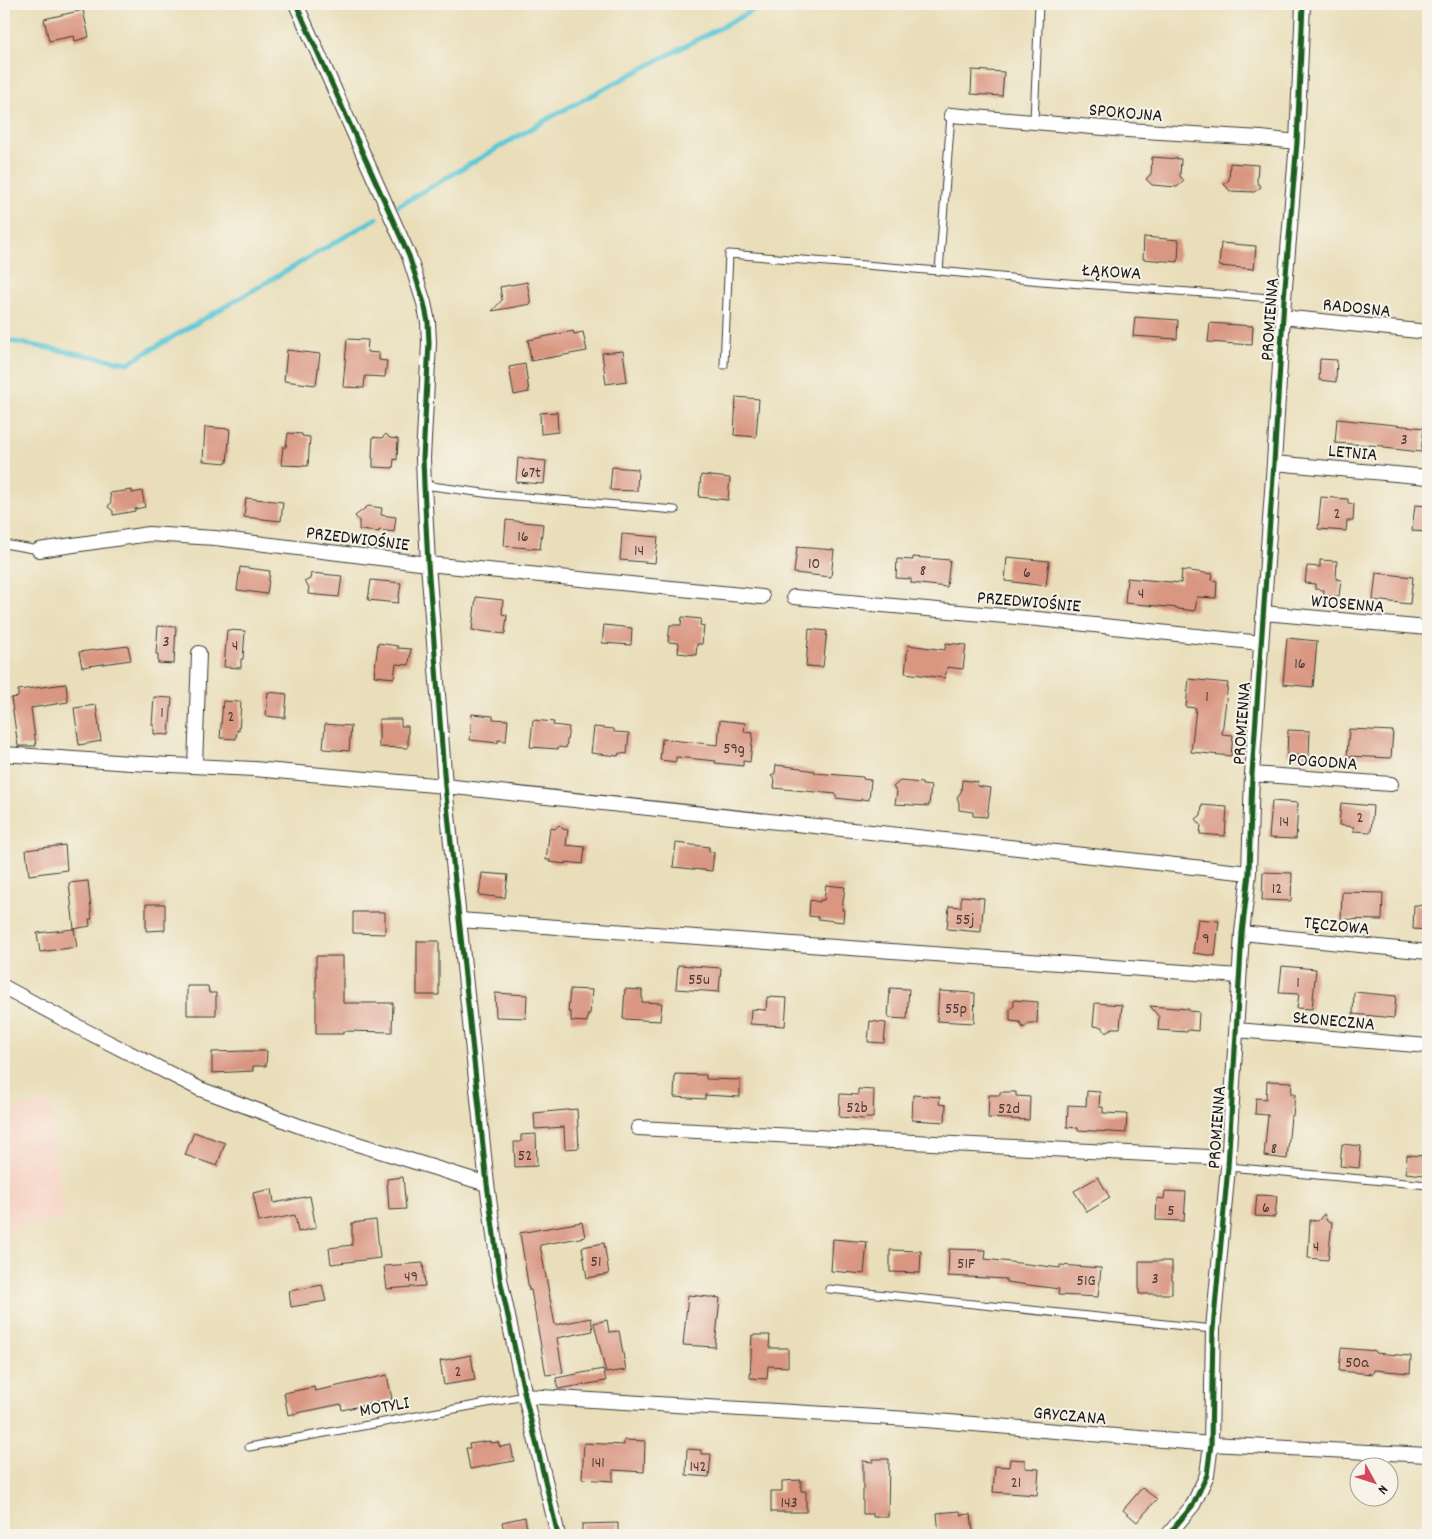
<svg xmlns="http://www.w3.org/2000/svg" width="1432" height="1539" font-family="Dekko,sans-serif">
	<rect width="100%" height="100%" fill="#f7f3e8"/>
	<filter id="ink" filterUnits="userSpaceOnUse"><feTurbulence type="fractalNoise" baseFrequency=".02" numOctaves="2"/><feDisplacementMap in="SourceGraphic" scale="10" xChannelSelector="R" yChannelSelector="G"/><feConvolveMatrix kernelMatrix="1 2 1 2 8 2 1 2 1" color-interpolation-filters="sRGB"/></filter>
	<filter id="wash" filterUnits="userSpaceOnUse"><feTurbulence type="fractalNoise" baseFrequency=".0096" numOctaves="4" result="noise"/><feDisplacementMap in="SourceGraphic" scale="20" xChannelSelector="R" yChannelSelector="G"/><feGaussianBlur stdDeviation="1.12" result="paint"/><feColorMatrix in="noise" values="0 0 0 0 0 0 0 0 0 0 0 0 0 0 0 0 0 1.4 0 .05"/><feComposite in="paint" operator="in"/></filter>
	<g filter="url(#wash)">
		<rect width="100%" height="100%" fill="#e9deb9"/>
		<!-- built -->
		<path fill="#f6d2c3" d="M49,1101L64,1219L4,1231V1109Z"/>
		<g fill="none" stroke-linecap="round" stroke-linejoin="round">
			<!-- stream -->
			<path stroke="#5cc7d6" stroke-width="5" d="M398,206L558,113L765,4
				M4,340L128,363L377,218"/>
		</g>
		<g id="blocks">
			<!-- building -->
			<path fill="#d99681" d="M83,10L89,37L75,41L74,36L49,41L44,19Z
				M972,70L1004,72L1002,96L971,94Z
				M1152,157L1181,159L1180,176L1184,181L1177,187L1152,185L1146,179L1151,174Z
				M1230,163L1258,165L1257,182L1261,187L1254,192L1230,191L1224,184L1229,180Z
				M1144,237L1179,240L1178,262L1143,259Z
				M1221,243L1256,246L1254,269L1219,266Z
				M527,282L531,304L492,311L502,300L500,287Z
				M1135,317L1178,320L1177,339L1133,336Z
				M1210,323L1253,326L1252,345L1208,342Z
				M573,331L574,334L583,332L587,351L531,361L528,340Z
				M347,339L368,340L367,352L379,353V360L387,361L385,377L365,376L364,388L343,387Z
				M287,350L320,354L316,385L284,381Z
				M623,351L627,381L606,384L602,353Z
				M1320,359L1337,360L1336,382L1319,380Z
				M525,364L529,392L514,395L509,367Z
				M736,397L759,399L756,437L734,435Z
				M557,412L558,432L541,434L540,413Z
				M1337,419L1424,428L1421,452L1384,448V446L1335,443Z
				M205,427L230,429L227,463L203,461Z
				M288,433L302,434V436L310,437L308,466L281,465L283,447H286Z
				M386,434L390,438L398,439L397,460L394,459L393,468L373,467V458H372L373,437L382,438Z
				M518,458L546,461L544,484L516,482Z
				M612,467L638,469L637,491L610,490Z
				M701,475L730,478L728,500L699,497Z
				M132,490V493L142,491L145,507L135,509V511L113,515V511L108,507L111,502L110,493Z
				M1321,497L1348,499V503L1354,504L1353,521H1347L1346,531L1318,529Z
				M246,498L283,502L281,521L244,517Z
				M1415,505L1428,506V532L1412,531Z
				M368,506L382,508L381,515L396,517L394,532L379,530V532L359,530V521L355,516Z
				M506,520L543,524L540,549L504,546Z
				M622,534L658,537L655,563L620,560Z
				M797,547L834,550L831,577L794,573Z
				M913,557L950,560L947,587L911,583V579L896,578L897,559L913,560Z
				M1007,557L1049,561L1046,586L1005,581Z
				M1320,560L1337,561L1336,579L1341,580L1339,596H1323L1324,590L1315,589V584L1305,583L1307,566L1320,567Z
				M240,567L270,571L267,594L237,590Z
				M1182,570L1213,574L1212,580L1217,581L1216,598L1197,597L1195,611L1178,609V608L1125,603L1127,578L1181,583Z
				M311,573L342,576L339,597L308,594L309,587L304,582L310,579Z
				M1376,573L1413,577L1410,604L1373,600Z
				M371,580L401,583L398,603L368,600Z
				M476,597L503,600L502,614L507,615L505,634L472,630Z
				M682,617L701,619L700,625L704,626L702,644H697L696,655L678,653L679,643L668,642L670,625H681Z
				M604,625L632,628L631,645L602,643Z
				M158,626L176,627L174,664L158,663V654H156Z
				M809,629L827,631L823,667L806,666Z
				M227,630L245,631L243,659H241V668L224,667Z
				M1287,638L1317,641L1313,687L1283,684Z
				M378,643L398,646L397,648L411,649L409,665L396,664L394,678L374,676Z
				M946,643L966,645L963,669L947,667L945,678L905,673L908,645L945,650Z
				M128,646L131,660L82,667L79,652Z
				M1189,679L1228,683L1222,734L1233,735L1231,756L1191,752L1196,708L1186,707Z
				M66,684L68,702L31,708L36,746H18L11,698L18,697V690Z
				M268,692L287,694L285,718L266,716Z
				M154,697L172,698L169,735L154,734V725H152Z
				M223,701L241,702L239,731L237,730L236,739L220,738Z
				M96,705L101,741L79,745L74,708Z
				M472,714L493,716V719L508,720L506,741L498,740V743L470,740Z
				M379,719H401V726H408V748L379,747Z
				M533,720L554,722L553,725L569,727L566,748L559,747L558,749L530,747Z
				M720,720L745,723L744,732L753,733L750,762L743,761V766L715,763L716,761L676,757V762L660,760L662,739L718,745Z
				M325,724L351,726L349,751L323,749Z
				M594,727L614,729V732L629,733L627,754L619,753L618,756L591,753Z
				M1349,729L1393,731L1391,758L1347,756Z
				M1288,730L1310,731L1309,756L1287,755Z
				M776,765L801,768L802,769L815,771V773L863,777V779L871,780L869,800L861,799V801L836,798V794L774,788L775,780L771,776L775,773Z
				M962,780L978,782L977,786L991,788L987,817L973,816V812L959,810V803L957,797L961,792Z
				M900,781L922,783V785L931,786L929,806L895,804L897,792L893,787Z
				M1272,801L1298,803L1296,839L1269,838Z
				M1341,803L1373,806L1371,832L1353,831L1354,827L1339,825Z
				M1202,805L1227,807L1225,836L1200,834L1201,825L1196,819L1201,815Z
				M559,825L563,829L568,830L566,845L585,847L583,864L565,862V864L549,862L550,860H546L550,828L555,829Z
				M676,843L709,847V852H714L712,871L673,867Z
				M65,845L67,870L29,875L26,850Z
				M1263,872L1292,873L1291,901L1262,900Z
				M482,873L508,875L505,898L479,895Z
				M88,881L92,919H89L90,926L74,929L69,883Z
				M826,885L845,887L842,910H844L843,922L818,919V917L809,916L810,900L820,902V900H824Z
				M1342,892L1383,893L1382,920L1341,919Z
				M961,896L984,898L981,932L947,929L949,906L961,907Z
				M146,904H165V930L146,931Z
				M1414,905L1428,906V930L1413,929Z
				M353,912H385V934L353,933Z
				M1198,919L1219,921L1215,956L1193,953Z
				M74,929L77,947L40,952L37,933Z
				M417,941H439V995H417Z
				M316,956H343V1003H393L392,1032L343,1031V1034H316Z
				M678,965L721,968L719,992L676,989Z
				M1282,966L1316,969L1312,1009L1297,1008L1299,994L1279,993Z
				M187,986H208L209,993H216V1015H187Z
				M890,988L909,989L907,1019L888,1018Z
				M570,989L592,990L590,1014H588L587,1022L571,1021V1012H568Z
				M625,989L642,990V1002L662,1003L660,1021L623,1019Z
				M939,991L975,993L974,1023L937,1021Z
				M1354,992L1396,996L1394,1018L1353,1014Z
				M495,993L527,995L526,1018L496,1017Z
				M767,997L787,998L785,1026L750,1024L751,1009L766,1010Z
				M1014,1000L1038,1002L1037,1023H1029L1023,1028L1020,1022L1010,1021V1009L1014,1006Z
				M1095,1003L1122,1005L1120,1028H1112L1106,1033L1102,1027L1093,1026Z
				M1150,1006L1189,1009V1011L1199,1012L1198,1031L1188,1030L1187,1032L1158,1030L1159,1017Z
				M870,1021L886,1023L884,1043L868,1042Z
				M246,1051H267L266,1066H253V1071L212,1073V1052Z
				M675,1074L706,1075V1079L740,1080V1097L705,1095V1099L674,1097Z
				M1267,1081L1292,1082L1291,1094H1295L1293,1116H1291L1287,1159L1264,1156L1268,1115L1255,1114L1256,1098L1266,1099Z
				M858,1089L874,1090L873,1118H865L864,1119L839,1117L840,1094L858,1095Z
				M1087,1091L1100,1092L1099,1107H1103V1113L1127,1114L1126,1133L1078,1130V1128L1067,1127L1068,1105L1086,1106Z
				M1000,1092H1016V1096L1030,1097L1029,1120L988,1118L989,1095H1000Z
				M913,1095L940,1097L939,1104L946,1105L945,1122L912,1120Z
				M577,1109L579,1148L565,1149L564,1127L535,1129L534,1113Z
				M194,1132L225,1143L217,1166L185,1155Z
				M536,1134L537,1166L515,1167L514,1142H521V1135Z
				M1342,1144L1361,1146L1359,1168L1340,1166Z
				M1407,1155L1426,1156L1424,1175L1406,1173Z
				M403,1177L406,1209L389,1210L387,1179Z
				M1098,1177L1110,1198L1087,1212L1074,1191Z
				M272,1189L274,1203L310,1196L316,1228L298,1232L295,1215L259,1222L253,1193Z
				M1165,1191L1186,1192L1184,1221L1156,1220L1157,1198L1164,1199Z
				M1257,1195L1277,1196L1275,1217L1255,1216Z
				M1324,1214L1327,1221L1332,1222L1328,1260L1308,1258L1310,1220L1318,1221Z
				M376,1220L380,1258L331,1264L329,1248L352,1245V1223Z
				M582,1222L585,1237L540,1245L555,1325L591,1318L593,1331L557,1338L563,1373L546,1375L531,1290H529L520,1233Z
				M833,1239L867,1242L864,1274L831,1271Z
				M604,1243L609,1274L587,1278L582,1247Z
				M949,1249L986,1250L985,1259L1060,1268V1265L1101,1268L1098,1297L1058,1295L1059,1289L1006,1282V1279L948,1276Z
				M890,1250L921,1251L920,1273L890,1272Z
				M1139,1261H1172V1294H1139Z
				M423,1263L425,1286L387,1289L384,1266Z
				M322,1285L326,1301L291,1307L289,1291Z
				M688,1295L720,1298L715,1347L683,1345Z
				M607,1320L609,1332L619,1331L626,1370L606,1373L594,1323Z
				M752,1335H770L769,1348H788V1367L768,1366L767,1379L750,1378Z
				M1341,1348L1376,1351L1375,1353L1411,1356L1410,1373L1374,1370L1373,1374L1339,1371Z
				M471,1355L475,1380L444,1385L440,1361Z
				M603,1369L606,1381L558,1389L556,1378Z
				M387,1375L392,1399L342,1410L341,1404L288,1415L284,1393L314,1387L315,1391Z
				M624,1440L645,1441L644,1472L613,1470V1481L582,1479L584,1443L624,1445Z
				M490,1441V1443L498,1442L500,1447L511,1445L514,1461L470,1469L466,1448H470L469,1444Z
				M687,1449L701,1450V1454H711L709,1477L686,1475Z
				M873,1459H889L888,1517H873V1514H863V1461L873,1462Z
				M1010,1459L1025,1460V1468L1039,1469L1037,1495L993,1492L995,1466L1009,1467Z
				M801,1480V1491H806V1512H771V1491H782V1481Z
				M1142,1488L1157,1499L1137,1522L1123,1510Z
				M960,1511L961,1515L971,1514L973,1533L962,1534V1535H939L937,1513Z
				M525,1517L528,1535H505L502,1522Z
				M618,1523V1535H582V1524Z"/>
		</g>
	</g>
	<g filter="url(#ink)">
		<use href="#blocks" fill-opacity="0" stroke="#3b3934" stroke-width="1"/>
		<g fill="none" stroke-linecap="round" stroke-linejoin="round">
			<defs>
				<path id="service" d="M1034,121L1039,4
					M939,271L951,115
					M724,365L729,254L939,271L1041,281L1284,299
					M424,485L491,494L675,510
					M4,544L39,550
					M1228,1167L1428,1185
					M829,1289L1213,1329
					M249,1447L525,1396"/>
				<path id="minor" d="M296,4L409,256L424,303L428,322L429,343L423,458L424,485L428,564L445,786L487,1184L500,1279L525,1396L558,1535
					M951,115L1127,130L1261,138L1297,142
					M1282,317L1428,332
					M1274,463L1428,477
					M39,550L149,534L215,538L428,564L762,597
					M794,597L1048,620L1261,643
					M1263,613L1428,628
					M4,754L130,763L254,769L445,786L1249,873
					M195,766L199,653
					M1252,774L1391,784
					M459,920L1239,976
					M1242,933L1428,952
					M4,987L86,1031L200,1089L302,1127L487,1184
					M1237,1030L1428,1046
					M638,1128L1228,1158
					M525,1396L925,1420L1211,1444L1428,1455
					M1168,1535L1193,1505L1207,1475L1211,1444L1213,1329L1228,1167L1242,933L1249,873L1252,774L1274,463L1284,299L1297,142L1303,4"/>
			</defs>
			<!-- service casing -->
			<use href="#service" stroke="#3b3934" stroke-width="9"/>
			<!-- minor casing -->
			<use href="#minor" stroke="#3b3934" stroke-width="16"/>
			<!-- service -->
			<use href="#service" stroke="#fff" stroke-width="7"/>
			<!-- minor -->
			<use href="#minor" stroke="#fff" stroke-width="14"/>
			<defs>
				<path id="cycleway" d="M296,4L409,256L424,303L428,322L429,343L423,458L424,485L428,564L445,786L487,1184L500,1279L525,1396L558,1535
					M1168,1535L1193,1505L1207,1475L1211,1444L1213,1329L1228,1167L1242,933L1249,873L1252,774L1274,463L1284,299L1297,142L1303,4"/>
			</defs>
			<!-- cycleway casing -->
			<use href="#cycleway" stroke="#f7f3e8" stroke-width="8"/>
			<!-- cycleway -->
			<use href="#cycleway" stroke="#1b5e20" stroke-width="5"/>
		</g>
	</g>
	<g text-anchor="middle" stroke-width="4" stroke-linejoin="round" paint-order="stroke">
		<!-- number labels -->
		<g font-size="16" fill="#4b3a35">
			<text x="1404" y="444">3</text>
			<text x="531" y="477">67t</text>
			<text x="1337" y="518">2</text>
			<text x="523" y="541">16</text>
			<text x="639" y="555">14</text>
			<text x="814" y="568">10</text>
			<text x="923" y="575">8</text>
			<text x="1027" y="577">6</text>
			<text x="1141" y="598">4</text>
			<text x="166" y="646">3</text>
			<text x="235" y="650">4</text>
			<text x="1300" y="668">16</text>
			<text x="1207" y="701">1</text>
			<text x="162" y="717">1</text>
			<text x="231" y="721">2</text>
			<text x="734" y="753">59g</text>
			<text x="1360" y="822">2</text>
			<text x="1284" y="826">14</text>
			<text x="1277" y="893">12</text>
			<text x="965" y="924">55j</text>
			<text x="1206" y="943">9</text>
			<text x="699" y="984">55u</text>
			<text x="1298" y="987">1</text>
			<text x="956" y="1013">55p</text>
			<text x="857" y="1112">52b</text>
			<text x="1009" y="1113">52d</text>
			<text x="1274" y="1153">8</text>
			<text x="525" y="1160">52</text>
			<text x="1266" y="1212">6</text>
			<text x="1171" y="1215">5</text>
			<text x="1316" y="1251">4</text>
			<text x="596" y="1266">51</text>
			<text x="966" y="1268">51F</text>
			<text x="411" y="1281">49</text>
			<text x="1155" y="1283">3</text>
			<text x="1086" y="1285">51G</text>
			<text x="1357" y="1367">50a</text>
			<text x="458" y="1376">2</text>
			<text x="598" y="1467">141</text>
			<text x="698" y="1471">142</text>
			<text x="1016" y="1487">21</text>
			<text x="789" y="1507">143</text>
		</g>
		<!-- street labels -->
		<g font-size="19" fill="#1c1c1c" stroke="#f7f3e8">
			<text transform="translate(1126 111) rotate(5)" y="7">SPOKOJNA</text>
			<text transform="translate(1112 270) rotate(4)" y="7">ŁĄKOWA</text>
			<text transform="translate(1357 306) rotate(6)" y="7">RADOSNA</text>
			<text transform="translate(1268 319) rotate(-86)" y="7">PROMIENNA</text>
			<text transform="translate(1353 451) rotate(5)" y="7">LETNIA</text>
			<text transform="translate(358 537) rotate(7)" y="7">PRZEDWIOŚNIE</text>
			<text transform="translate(1029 600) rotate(5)" y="7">PRZEDWIOŚNIE</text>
			<text transform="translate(1348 602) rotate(5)" y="7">WIOSENNA</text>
			<text transform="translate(1240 723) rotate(-86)" y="7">PROMIENNA</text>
			<text transform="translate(1323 760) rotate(4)" y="7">POGODNA</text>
			<text transform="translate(1337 924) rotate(6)" y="7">TĘCZOWA</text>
			<text transform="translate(1334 1019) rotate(5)" y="7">SŁONECZNA</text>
			<text transform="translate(1215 1127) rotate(-86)" y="7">PROMIENNA</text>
			<text transform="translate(384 1405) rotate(-10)" y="7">MOTYLI</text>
			<text transform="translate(1070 1414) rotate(5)" y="7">GRYCZANA</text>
		</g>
	</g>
	<!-- margin -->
	<rect width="1432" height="1539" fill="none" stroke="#f7f3e8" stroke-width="20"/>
	<!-- north arrow -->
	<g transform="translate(1374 1482) rotate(130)"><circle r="24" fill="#f7f3e8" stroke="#9f9d96"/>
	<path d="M0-4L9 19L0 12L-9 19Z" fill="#d1495b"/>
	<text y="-8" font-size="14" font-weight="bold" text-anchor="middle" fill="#1c1c1c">N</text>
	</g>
</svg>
